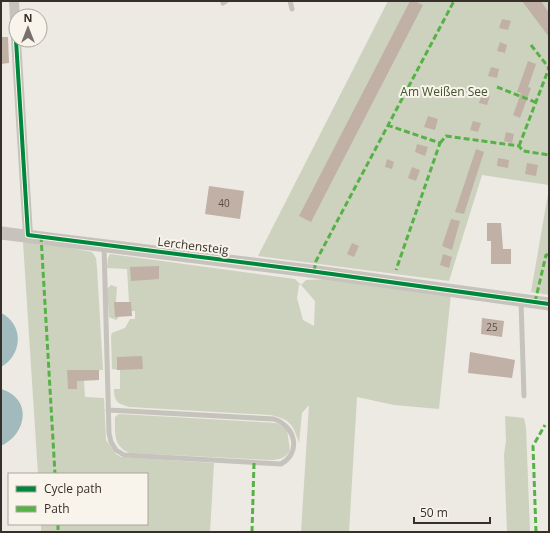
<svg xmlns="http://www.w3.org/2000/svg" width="550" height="533" font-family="'Open Sans',sans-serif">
	<rect width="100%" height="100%" fill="#ede9e3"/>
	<!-- green -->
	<path fill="#cdd2be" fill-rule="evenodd" d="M388,1H549V185L482,175L449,281L258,256Z
		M549,188V295L531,292Z
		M23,242L45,243L92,252L96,258L97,268L103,370H80L84,381L85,397L104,398L106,440L116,454L121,457L214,463L210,532H41V524H147V474H38Z
		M110,254L295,279L301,285L306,280L328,279L451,294L439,409L394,405L357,397L349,532H301L309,405L302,413L299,443C293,424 290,419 270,415L130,407C118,404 114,402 114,389H120V370L112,369L111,336L112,333L125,328L130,319H135V311H131V302H129L127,269L107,268L108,258ZM299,285H301L315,301L314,326L303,320L297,298Z
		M111,285L117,287L115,317H119L116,320L109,317L107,289Z
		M119,414L277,423L287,429L290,451C285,458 279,460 271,460L130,453C113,447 115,432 115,417Z
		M505,416L524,418L526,428L530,532H507L504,455L506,441Z"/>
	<!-- water -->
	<path fill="#a0babd" d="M1,313C24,324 23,355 1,367Z
		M1,389C32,398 28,433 1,446Z"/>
	<!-- building -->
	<path fill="#c0b0a5" d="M410,1H415L423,5L311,222L299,216Z
		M522,1H541L549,13V37Z
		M502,19L511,21L508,30L499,28Z
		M1,37H8L9,63L1,64Z
		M500,42L507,45L505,53L497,51Z
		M528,61L536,64L528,87L531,88L520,118L513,115L521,93L517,92Z
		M491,67L499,69L497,78L488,76Z
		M482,93L490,96L487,105L479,103Z
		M428,116L438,119L435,130L424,127Z
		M473,121L481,123L478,132L470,130Z
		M506,132L514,134L512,143L504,141Z
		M417,144L428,147L425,156L415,152Z
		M476,149L484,152L464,214L455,212Z
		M498,158L509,160L508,168L497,166Z
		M387,159L394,162L392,169L385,167Z
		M527,163L538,165L536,176L525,174Z
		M412,167L420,170L416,181L408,178Z
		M209,186L244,191L240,219L205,214Z
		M451,219L460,221L452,250L442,246Z
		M487,223H501L503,249H511V264H491V241H487Z
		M352,243L359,246L354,257L347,254Z
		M443,254L452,257L449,268L440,265Z
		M159,266V279L131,281L130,267Z
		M114,302H131L132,316L115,317Z
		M482,318L504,321L502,337L481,334Z
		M470,352L515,360L512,378L468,373Z
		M142,356L143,369L117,370V357Z
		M67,370H99V380L77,381V389H68Z"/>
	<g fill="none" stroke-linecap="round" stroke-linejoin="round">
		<!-- service -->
		<path stroke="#c6c2bc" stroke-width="5" d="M290,1L292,9
			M223,3L226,1
			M104,246L109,433L111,442L116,450L124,455L281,464C302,452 295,426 274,419L108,410
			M521,301L524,396"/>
		<!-- minor -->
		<path stroke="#c6c2bc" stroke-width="10" d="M14,1L16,38
			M16,40L28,235"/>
		<!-- tertiary -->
		<path stroke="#c6c2bc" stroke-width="13" d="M1,233L310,271L549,304"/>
		<!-- quiet -->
		<path stroke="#56b246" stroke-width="3" stroke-dasharray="6 3" stroke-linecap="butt" d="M531,45L549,68
			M497,87L535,102
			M387,125L440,143L396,270
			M440,143L446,136L519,146L523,151L549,155
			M519,146L549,68
			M41,236L55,474
			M314,271L316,261L454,1
			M535,302L546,255H549
			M58,524V532
			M252,532L254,463
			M536,532L533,446L545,425"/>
		<defs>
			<path id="cycleway" d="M16,40L28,235L310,271L549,304"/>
		</defs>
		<!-- cycleway casing -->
		<use href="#cycleway" stroke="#f9f4eb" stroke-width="6"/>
		<!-- cycleway -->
		<use href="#cycleway" stroke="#00873e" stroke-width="4"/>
	</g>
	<g text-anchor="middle" stroke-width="4" stroke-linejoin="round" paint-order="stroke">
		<!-- number labels -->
		<g font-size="10" fill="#594f49">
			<text x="224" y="207">40</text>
			<text x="492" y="331">25</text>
		</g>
		<!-- park labels -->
		<g font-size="12" fill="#43542f" stroke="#f9f4eb">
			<text x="444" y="96">Am Weißen See</text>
		</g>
		<!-- street labels -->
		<g font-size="12" fill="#372f2a" stroke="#f9f4eb">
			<text transform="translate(193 246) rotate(7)" y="4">Lerchensteig</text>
		</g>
	</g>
	<!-- border -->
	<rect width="550" height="533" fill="none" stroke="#372f2a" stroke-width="4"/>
	<!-- legend -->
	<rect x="8" y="473" width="140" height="52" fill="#f9f4eb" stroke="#aba59e"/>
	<rect x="16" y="486" width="20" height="6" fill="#00873e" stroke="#aba59e"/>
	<text x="44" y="493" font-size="12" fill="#372f2a">Cycle path</text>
	<rect x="16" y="506" width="20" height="6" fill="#56b246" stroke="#aba59e"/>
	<text x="44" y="513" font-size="12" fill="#372f2a">Path</text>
	<!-- north arrow -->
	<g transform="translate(28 28)"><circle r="19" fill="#f9f4eb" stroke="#aba59e"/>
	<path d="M0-3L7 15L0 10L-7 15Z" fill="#77706b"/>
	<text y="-6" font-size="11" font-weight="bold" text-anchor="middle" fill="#372f2a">N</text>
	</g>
	<!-- scale -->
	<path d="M414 517v6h76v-6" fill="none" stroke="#372f2a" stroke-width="2"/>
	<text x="420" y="517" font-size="12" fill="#372f2a" stroke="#f9f4eb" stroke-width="3" paint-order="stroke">50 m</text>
</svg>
